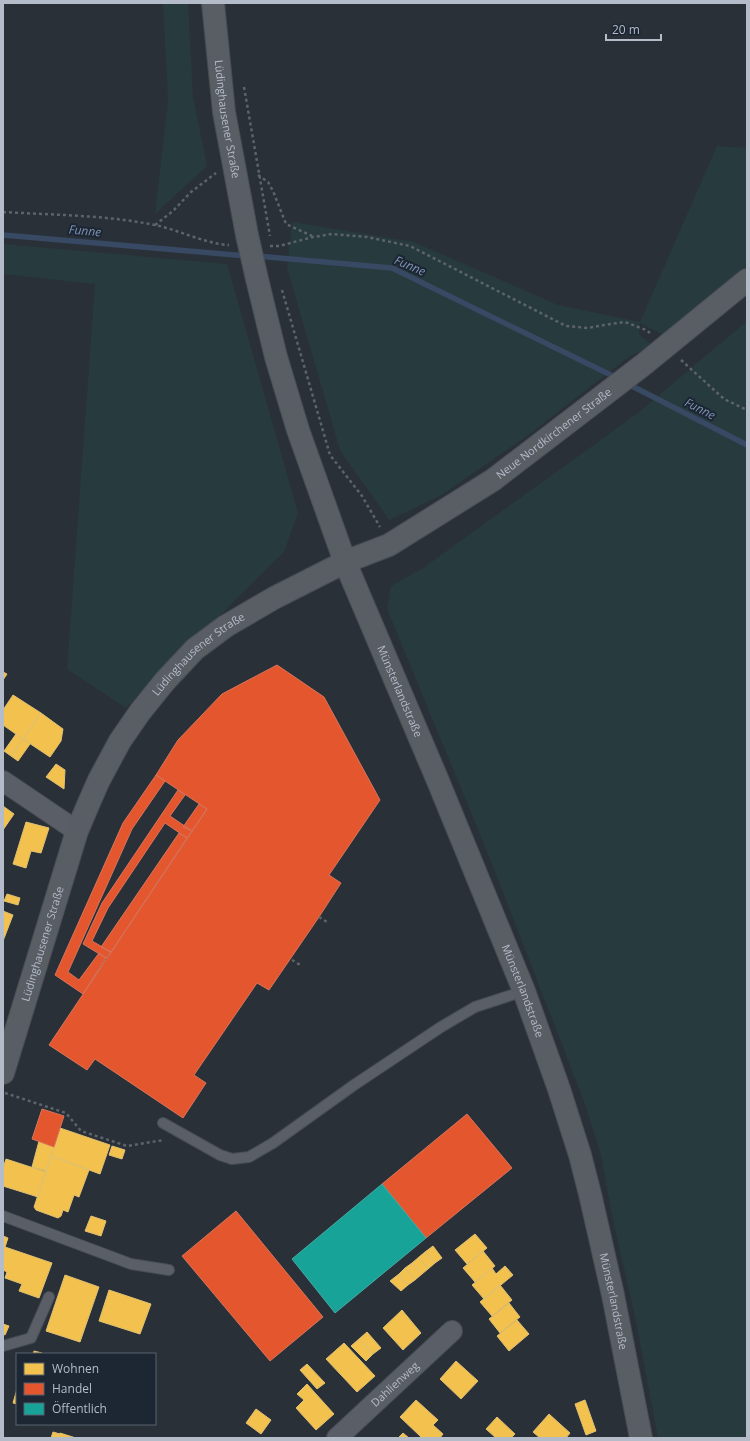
<svg xmlns="http://www.w3.org/2000/svg" width="750" height="1441" font-family="'Open Sans',sans-serif">
	<rect width="100%" height="100%" fill="#2a3038"/>
	<!-- green -->
	<path fill="#273a3e" d="M163,3H188L193,97L207,166L155,214L168,101Z
		M717,146L747,148V269L664,335L640,323L639,334L652,345L630,356L527,436L440,496L389,520L340,450L287,268L292,222L414,242L558,305L640,322Z
		M3,244L227,264L298,513L284,552L126,708L67,669L95,284L3,274Z
		M747,321V1438H658L636,1321L613,1220L601,1155L585,1104L489,856L387,609L391,586L423,568L638,413Z"/>
	<!-- homes -->
	<path fill="#f2c14e" stroke="#dfc073" d="M3,672L7,674L3,680Z
		M13,695L41,713L23,739L3,725V710Z
		M41,713L63,729L61,741L50,757L23,739Z
		M16,734L23,739L11,756L4,751Z
		M23,739L30,744L18,761L11,756Z
		M56,764L65,770L64,789L46,777Z
		M3,806L14,814L3,830Z
		M26,822L49,828L41,853L31,851L26,868L13,864Z
		M7,894L20,898L18,905L4,901Z
		M3,911L13,915L3,941Z
		M60,1128L110,1145L100,1174L51,1156Z
		M39,1141L54,1147L46,1171L32,1167Z
		M112,1146L125,1150L122,1159L109,1155Z
		M51,1156L89,1170L79,1197L74,1195L68,1212L63,1210L61,1216L58,1218L36,1210L34,1207Z
		M6,1159L46,1172L38,1197L3,1186V1168Z
		M91,1216L106,1221L101,1236L85,1231Z
		M475,1234L487,1248L467,1264L455,1250Z
		M3,1236L8,1238L5,1247L52,1263L39,1298L19,1291L22,1284L5,1278L7,1272L3,1270Z
		M433,1246L442,1258L435,1263L425,1252Z
		M483,1251L495,1266L475,1282L463,1268Z
		M425,1252L435,1263L428,1269L419,1257Z
		M419,1257L428,1269L422,1274L412,1263Z
		M412,1263L422,1274L415,1280L405,1268Z
		M505,1266L513,1275L484,1299L472,1285L492,1268L496,1274Z
		M405,1268L415,1280L408,1285L399,1274Z
		M399,1274L408,1285L401,1291L390,1281Z
		M65,1275L99,1287L80,1342L46,1331Z
		M500,1285L512,1300L492,1316L480,1302Z
		M109,1290L151,1304L140,1334L99,1321Z
		M509,1303L520,1317L500,1333L489,1319Z
		M402,1310L421,1333L403,1350L383,1328Z
		M517,1320L529,1334L509,1351L497,1336Z
		M3,1324L9,1326L5,1335L3,1334Z
		M367,1332L381,1348L373,1354L359,1339Z
		M359,1339L373,1354L366,1361L351,1346Z
		M344,1343L375,1376L357,1392L326,1359Z
		M34,1351L42,1353L41,1354H33Z
		M456,1361L478,1381L461,1399L440,1379Z
		M307,1364L325,1383L317,1389L300,1370Z
		M307,1384L334,1414L316,1430L296,1408L304,1400L297,1394Z
		M17,1389V1404L13,1403Z
		M416,1400L438,1420L433,1425L443,1434L440,1438H420L421,1437L400,1417Z
		M585,1400L596,1431L586,1435L575,1404Z
		M256,1409L271,1420L261,1434L246,1423Z
		M549,1414L570,1433L566,1438H540L533,1432Z
		M497,1417L515,1434L511,1438H496L486,1429Z
		M53,1432L60,1434L59,1438H51Z
		M60,1433L76,1438H59Z
		M403,1433L409,1438H398Z"/>
	<!-- shops -->
	<path fill="#e4572e" stroke="#d6755c" d="M277,665L324,697L380,800L329,875L341,883L319,917L269,990L257,983L194,1075L206,1083L183,1118L95,1059L87,1070L49,1045L207,809L156,775L178,740L222,694Z
		M156,775L165,781L132,829L68,972L79,980L99,953L106,958L83,994L55,975L123,823Z
		M178,790L185,795L170,816L192,831L187,838L165,823L108,908L92,941L111,952L106,958L83,944L102,903Z
		M199,804L207,809L192,831L183,827Z
		M179,833L187,838L111,952L101,947Z
		M42,1109L64,1116L54,1147L32,1139Z
		M467,1114L512,1168L426,1238L382,1184Z
		M236,1211L323,1317L270,1361L182,1256Z"/>
	<!-- public -->
	<path fill="#17a398" stroke="#46aaa7" d="M382,1184L426,1238L335,1313L292,1259Z"/>
	<g fill="none" stroke-linecap="round" stroke-linejoin="round">
		<!-- stream -->
		<path stroke="#384963" stroke-width="5.5" d="M3,235L247,256
			M257,256L392,268L617,378
			M628,384L747,445"/>
		<defs>
			<path id="lane" d="M163,1123L220,1155L232,1159L249,1157L273,1143L354,1085L441,1027L475,1007L524,991
				M3,1216L131,1264L169,1270
				M3,1346L31,1338L49,1297"/>
			<g id="street">
				<path d="M3,781L77,831"/>
				<path id="s1" d="M337,1438L452,1331"/>
			</g>
			<g id="secondary">
				<path id="s2" d="M213,3L224,112L247,235"/>
				<path id="s3" d="M257,279L276,357L298,430L345,562L438,781L524,991L559,1089L580,1155L590,1194L613,1295L641,1438"/>
				<path id="s4" d="M3,1073L59,890L77,831L88,805L99,780L120,741L140,712L165,681L195,649L226,626L274,598L345,562L389,545L493,480L643,365L747,280"/>
			</g>
		</defs>
		<!-- lane casing -->
		<use href="#lane" stroke="#484c53" stroke-width="12"/>
		<!-- street casing -->
		<use href="#street" stroke="#484c53" stroke-width="22"/>
		<!-- secondary casing -->
		<use href="#secondary" stroke="#484c53" stroke-width="24"/>
		<!-- path -->
		<path stroke="#5d636a" stroke-width="2.5" stroke-dasharray="3 3" stroke-linecap="butt" d="M244,87L270,236
			M258,175L268,182L273,191L286,224L312,236
			M3,212C54,215 105,215 155,225C179,230 206,244 229,245
			M155,225L173,211L191,192L216,173
			M270,246H279L313,237L332,234L367,237L410,246L566,326L588,328L604,325L625,322L646,330L650,333
			M282,290L330,455L362,496L380,527
			M681,360L724,399L747,410
			M319,917L327,922
			M292,960L302,966
			M5,1093L66,1113L81,1131L127,1146L164,1140"/>
		<!-- lane -->
		<use href="#lane" stroke="#5a5e66" stroke-width="10"/>
		<!-- street -->
		<use href="#street" stroke="#5a5e66" stroke-width="20"/>
		<!-- secondary -->
		<use href="#secondary" stroke="#595d64" stroke-width="22"/>
		<defs>
			<path id="secondary-bridge" d="M247,235L257,279"/>
		</defs>
		<!-- secondary-bridge casing -->
		<use href="#secondary-bridge" stroke="#484c53" stroke-width="24" stroke-linecap="butt"/>
		<!-- secondary-bridge -->
		<use href="#secondary-bridge" stroke="#595d64" stroke-width="22"/>
	</g>
	<g text-anchor="middle" stroke-width="4" stroke-linejoin="round" paint-order="stroke">
		<!-- street labels -->
		<g font-size="11" fill="#b4bcc9" stroke="#1d2633">
			<text dy="4" stroke="none"><textPath href="#s2" startOffset="117">Lüdinghausener Straße</textPath></text>
			<text dy="4" stroke="none"><textPath href="#s4" startOffset="892">Neue Nordkirchener Straße</textPath></text>
			<text dy="4" stroke="none"><textPath href="#s4" startOffset="471">Lüdinghausener Straße</textPath></text>
			<text dy="4" stroke="none"><textPath href="#s3" startOffset="437">Münsterlandstraße</textPath></text>
			<text dy="4" stroke="none"><textPath href="#s4" startOffset="135">Lüdinghausener Straße</textPath></text>
			<text dy="4" stroke="none"><textPath href="#s3" startOffset="761">Münsterlandstraße</textPath></text>
			<text dy="4" stroke="none"><textPath href="#s3" startOffset="1085">Münsterlandstraße</textPath></text>
			<text dy="4" stroke="none"><textPath href="#s1" startOffset="79">Dahlienweg</textPath></text>
		</g>
		<!-- water labels -->
		<g font-size="12" font-style="italic" fill="#7c92b1" stroke="#1d2633">
			<text transform="translate(85 231) rotate(5)" y="4">Funne</text>
			<text transform="translate(410 266) rotate(23)" y="4">Funne</text>
			<text transform="translate(700 409) rotate(27)" y="4">Funne</text>
		</g>
	</g>
	<!-- border -->
	<rect width="750" height="1441" fill="none" stroke="#b4bcc9" stroke-width="8"/>
	<!-- legend -->
	<rect x="16" y="1353" width="140" height="72" fill="#1d2633" stroke="#59626f"/>
	<rect x="24" y="1363" width="20" height="12" fill="#f2c14e" stroke="#59626f"/>
	<text x="52" y="1373" font-size="12" fill="#b4bcc9">Wohnen</text>
	<rect x="24" y="1383" width="20" height="12" fill="#e4572e" stroke="#59626f"/>
	<text x="52" y="1393" font-size="12" fill="#b4bcc9">Handel</text>
	<rect x="24" y="1403" width="20" height="12" fill="#17a398" stroke="#59626f"/>
	<text x="52" y="1413" font-size="12" fill="#b4bcc9">Öffentlich</text>
	<!-- scale -->
	<path d="M606 34v6h55v-6" fill="none" stroke="#b4bcc9" stroke-width="2"/>
	<text x="612" y="34" font-size="12" fill="#b4bcc9" stroke="#1d2633" stroke-width="3" paint-order="stroke">20 m</text>
</svg>
